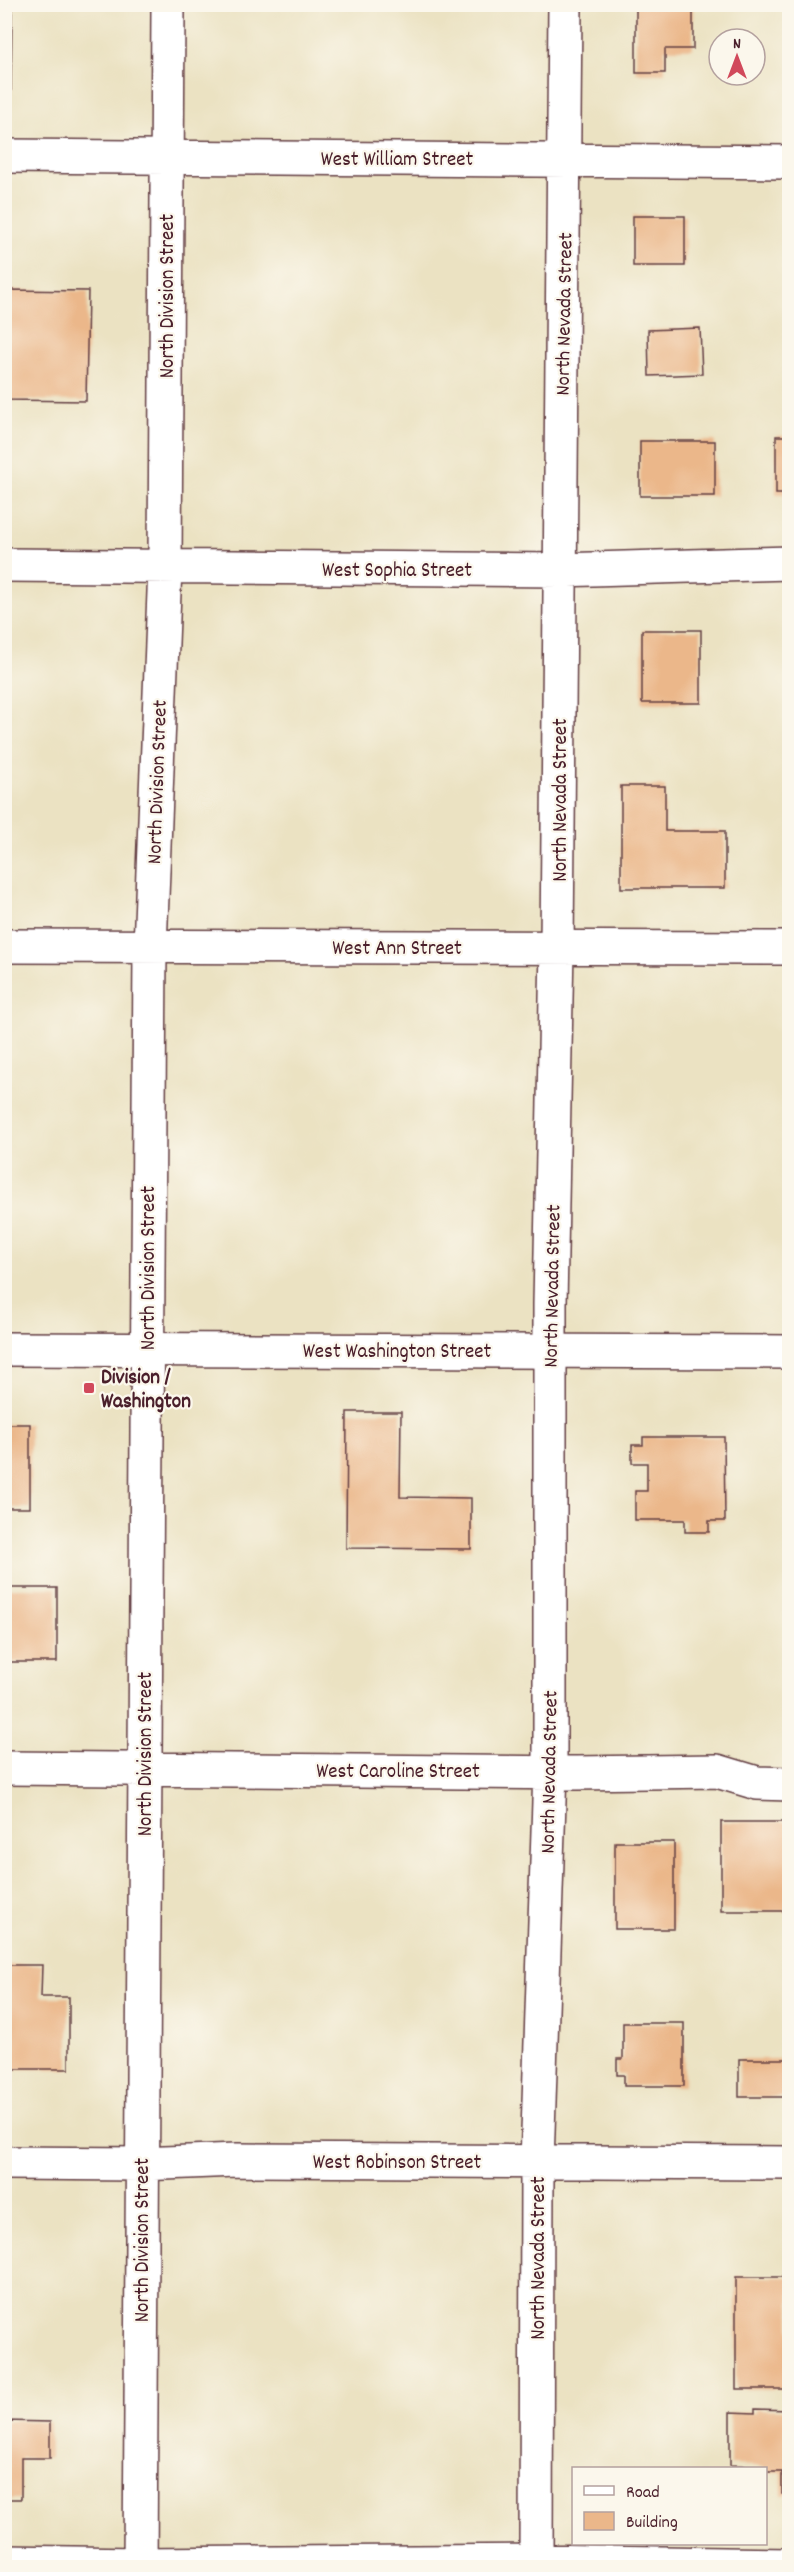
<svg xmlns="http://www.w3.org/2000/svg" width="794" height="2572" font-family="Dekko,sans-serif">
	<rect width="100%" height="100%" fill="#fbf7ec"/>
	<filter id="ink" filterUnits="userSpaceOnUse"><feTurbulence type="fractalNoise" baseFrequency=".0167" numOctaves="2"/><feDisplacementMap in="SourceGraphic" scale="12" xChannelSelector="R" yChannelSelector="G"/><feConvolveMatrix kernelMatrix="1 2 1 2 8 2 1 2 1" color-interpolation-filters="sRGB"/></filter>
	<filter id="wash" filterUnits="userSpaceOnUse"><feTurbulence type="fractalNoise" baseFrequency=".008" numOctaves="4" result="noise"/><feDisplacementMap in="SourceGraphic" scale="24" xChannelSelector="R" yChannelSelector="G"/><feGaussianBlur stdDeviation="1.35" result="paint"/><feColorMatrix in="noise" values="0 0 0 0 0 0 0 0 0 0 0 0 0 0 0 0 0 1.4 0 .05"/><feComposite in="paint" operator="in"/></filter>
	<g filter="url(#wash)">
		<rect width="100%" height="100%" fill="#ebe2c2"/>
		<g id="blocks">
			<!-- building -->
			<path fill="#ebb78a" d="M4,4H12L11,95H4Z
				M636,4H693V49H665V73H636Z
				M633,216H685V266H633Z
				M4,290L88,291L86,401L4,400Z
				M700,328L702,374L649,376L648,330Z
				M776,436H790V494H776Z
				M640,441H715V496H640Z
				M642,630H701V703H642Z
				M621,786H665V831H725V888H621Z
				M347,1412H401L400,1497L471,1498V1549L346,1548Z
				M4,1424H30V1508H4Z
				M643,1437H724L725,1521H709V1532H685V1520H635V1491H647V1463H632V1445H643Z
				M4,1588H57V1662H4Z
				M721,1822H790V1911H721Z
				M615,1842H674V1929H615Z
				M4,1965H42L41,1997H69V2069H4Z
				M623,2023H684V2086H624V2075H617V2059H623Z
				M739,2059H790V2097H739Z
				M736,2277H790V2389H736Z
				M755,2409L790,2410V2494H782V2472H766V2468L755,2466L730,2465V2412L755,2413Z
				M4,2421L50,2422V2458H21V2499H4Z"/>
		</g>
	</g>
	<g filter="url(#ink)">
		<use href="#blocks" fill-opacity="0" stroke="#623c42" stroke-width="1.5"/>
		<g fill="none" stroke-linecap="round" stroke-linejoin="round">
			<defs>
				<path id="minor" d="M4,156L790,162
					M4,565L560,570L790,563
					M4,946L790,948
					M4,1768L577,1773L717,1771L757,1783L790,1784
					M4,2163L141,2164L236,2160L790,2163
					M4,2562L140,2564L536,2561L790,2565
					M140,2568L150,947L165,567L168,4
					M536,2568L537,2162L550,1771V1304L557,948L565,4"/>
				<path id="tertiary" d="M4,1349L790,1352"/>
			</defs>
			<!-- minor casing -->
			<use href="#minor" stroke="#623c42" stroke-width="36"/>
			<!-- tertiary casing -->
			<use href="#tertiary" stroke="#623c42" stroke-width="36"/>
			<!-- minor -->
			<use href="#minor" stroke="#fff" stroke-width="33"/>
			<!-- tertiary -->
			<use href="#tertiary" stroke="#fff" stroke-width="33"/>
		</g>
	</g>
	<!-- markers -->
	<rect fill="#d1495b" stroke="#fbf7ec" stroke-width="2" x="83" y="1382" width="12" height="12" rx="3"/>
	<g text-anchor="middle" stroke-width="4.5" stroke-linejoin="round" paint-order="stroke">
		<!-- street labels -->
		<g font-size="21" fill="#4a1f2b" stroke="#fbf7ec">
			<text x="397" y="165">West William Street</text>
			<text transform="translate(166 296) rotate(-90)" y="7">North Division Street</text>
			<text transform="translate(563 314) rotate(-89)" y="7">North Nevada Street</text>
			<text x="397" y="576">West Sophia Street</text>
			<text transform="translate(156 782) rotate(-88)" y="7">North Division Street</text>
			<text transform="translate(559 800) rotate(-90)" y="7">North Nevada Street</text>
			<text x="397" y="954">West Ann Street</text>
			<text transform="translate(147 1268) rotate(-90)" y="7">North Division Street</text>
			<text transform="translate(551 1286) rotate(-89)" y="7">North Nevada Street</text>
			<text x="397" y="1357">West Washington Street</text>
			<text transform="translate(144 1754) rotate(-90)" y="7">North Division Street</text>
			<text x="398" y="1777">West Caroline Street</text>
			<text transform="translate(548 1772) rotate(-89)" y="7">North Nevada Street</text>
			<text x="397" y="2168">West Robinson Street</text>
			<text transform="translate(141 2240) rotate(-90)" y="7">North Division Street</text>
			<text transform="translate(537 2258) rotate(-90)" y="7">North Nevada Street</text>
		</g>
		<!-- poi labels -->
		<g font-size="21" font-weight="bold" fill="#4a1f2b" stroke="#fbf7ec" text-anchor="start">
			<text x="101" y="1383">Division /<tspan x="101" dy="24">Washington</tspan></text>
		</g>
	</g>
	<!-- margin -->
	<rect width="794" height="2572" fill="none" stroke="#fbf7ec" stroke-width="24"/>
	<!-- legend -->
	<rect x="572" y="2467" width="195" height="78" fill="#fbf7ec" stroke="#b4a19f" stroke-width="1.5"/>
	<rect x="584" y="2486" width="30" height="9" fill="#ffffff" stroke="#b4a19f" stroke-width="1.5"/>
	<text x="626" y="2497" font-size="18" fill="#4a1f2b">Road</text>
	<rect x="584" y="2512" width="30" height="18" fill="#ebb78a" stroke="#b4a19f" stroke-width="1.5"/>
	<text x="626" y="2527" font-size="18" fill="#4a1f2b">Building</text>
	<!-- north arrow -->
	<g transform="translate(737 57)"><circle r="28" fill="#fbf7ec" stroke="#b4a19f" stroke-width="1.5"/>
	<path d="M0-4.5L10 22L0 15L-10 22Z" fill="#d1495b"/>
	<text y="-9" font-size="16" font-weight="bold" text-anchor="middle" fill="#4a1f2b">N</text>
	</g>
</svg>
